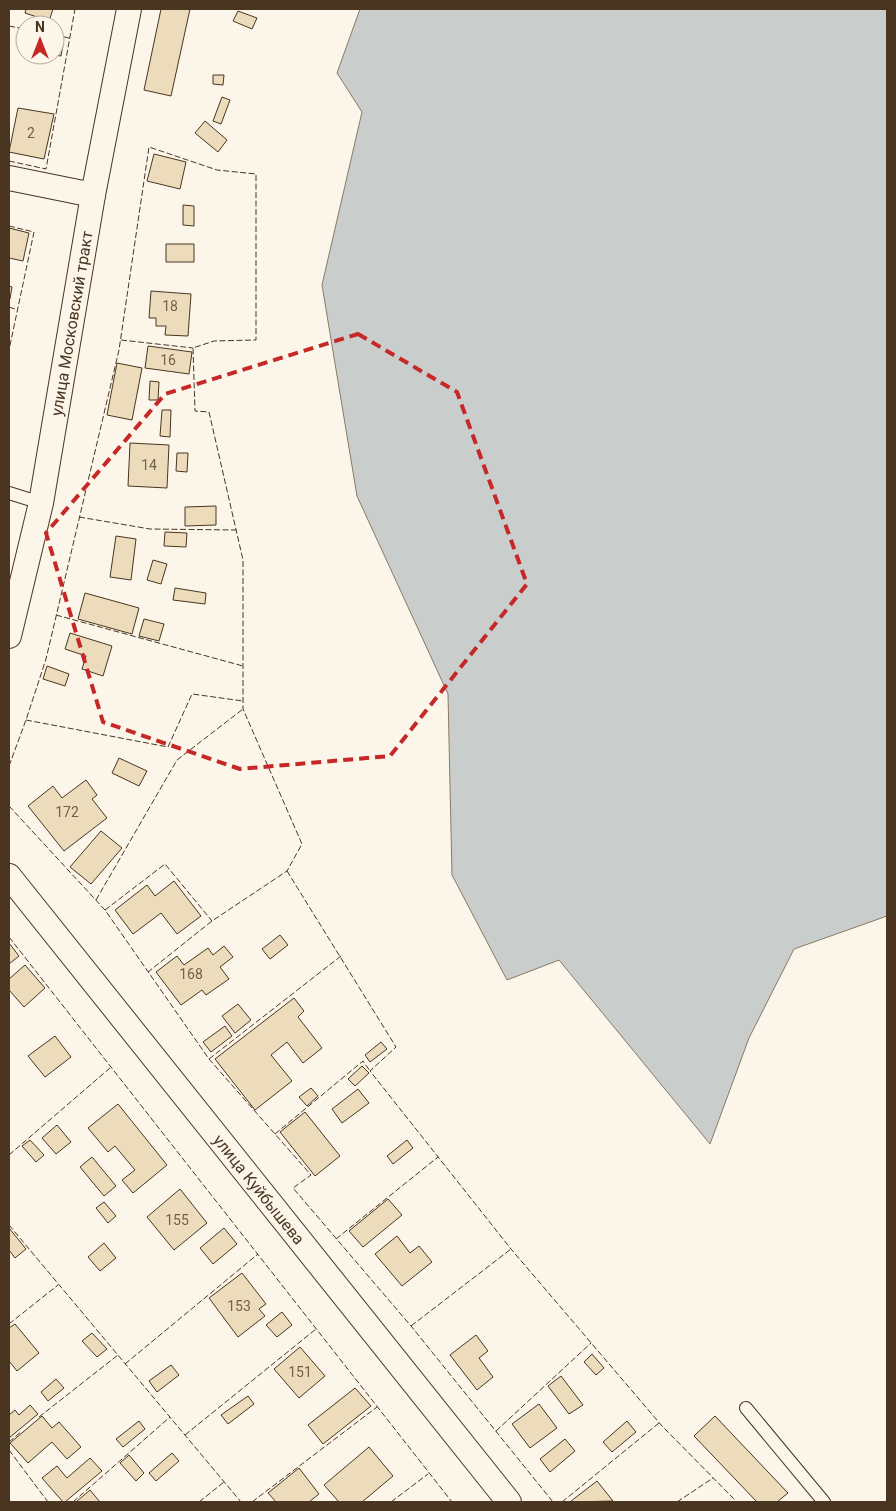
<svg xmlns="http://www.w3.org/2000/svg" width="896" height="1511" font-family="Roboto,sans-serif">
	<rect width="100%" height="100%" fill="#fbf6e9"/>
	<!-- water -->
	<path fill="#c9cecd" stroke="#887966" d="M360,9H887V916L794,949L749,1038L710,1144L559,960L507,980L452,875L448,694L357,496L322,285L362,112L337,73Z"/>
	<!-- building -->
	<path fill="#ecdcbc" stroke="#4a3520" d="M26,9H53L49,21L25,13Z
		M161,9H190L171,96L144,90Z
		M238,11L257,18L252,29L233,21Z
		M55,43L63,45L61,56L54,55Z
		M213,75H224L223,85L213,84Z
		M222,97L230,100L221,124L213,121Z
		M18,108L54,114L44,159L9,152Z
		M205,121L227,140L218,152L195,133Z
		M154,154L186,162L180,189L147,181Z
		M183,205L194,206V226L183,225Z
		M9,228L29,233L23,261L9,258Z
		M166,244H194V262H166Z
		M9,286L12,287L10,299H9Z
		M151,291L191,294L188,336L165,335L166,326H156V318H149Z
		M148,346L192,352L189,374L145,368Z
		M117,363L142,368L132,420L107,415Z
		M150,381L159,382L158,400H149Z
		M162,410H171L170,437L160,436Z
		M130,443L169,445L167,488L128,486Z
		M177,453H188L187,472L176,471Z
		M216,506V525L185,526V507Z
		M165,532L187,533L186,547L164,546Z
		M116,536L136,539L131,580L110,577Z
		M153,560L167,564L161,584L147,580Z
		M175,588L206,593L205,604L173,600Z
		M85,593L139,608L132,634L78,619Z
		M144,619L164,624L159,641L139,636Z
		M70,633L112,646L103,676L82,669L86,656L65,649Z
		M47,666L69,674L65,686L43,679Z
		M119,758L147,771L139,786L112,773Z
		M86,780L97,795L92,799L107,818L64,851L28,806L53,786L62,798Z
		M101,831L122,848L91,884L70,867Z
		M174,881L201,916L177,934L161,913L133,934L115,910L147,885L155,896Z
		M280,935L288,945L270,959L262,949Z
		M9,943L19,956L9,964Z
		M224,946L233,957L220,967L229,979L206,995L202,990L181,1005L156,972L177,956L184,965L208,948L213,955Z
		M25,965L45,988L24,1007L9,990V979Z
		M294,998L304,1011L298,1017L322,1048L303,1063L287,1042L271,1055L292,1081L255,1110L215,1059Z
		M238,1004L251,1020L235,1033L222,1016Z
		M225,1026L232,1036L211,1052L203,1042Z
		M55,1036L71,1057L45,1077L28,1056Z
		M381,1042L387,1049L370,1062L365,1055Z
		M362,1066L369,1073L355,1086L348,1079Z
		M311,1088L318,1096L307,1106L299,1097Z
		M358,1089L369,1103L342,1123L332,1109Z
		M118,1104L167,1165L133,1193L122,1180L135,1170L115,1146L108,1152L88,1128Z
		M305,1112L340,1156L315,1176L280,1132Z
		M57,1125L71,1142L56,1154L42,1138Z
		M30,1140L44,1155L36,1162L22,1146Z
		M407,1140L413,1148L393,1164L387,1156Z
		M92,1157L116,1186L104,1196L80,1167Z
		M180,1189L207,1223L174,1250L147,1217Z
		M388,1199L402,1215L363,1247L349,1231Z
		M104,1202L116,1216L108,1223L96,1208Z
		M9,1228L26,1249L15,1258L9,1250Z
		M224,1228L237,1244L213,1264L200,1248Z
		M397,1236L410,1253L419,1246L432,1262L402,1286L375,1254Z
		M104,1243L116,1258L100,1271L88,1257Z
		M242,1273L266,1304L259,1309L265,1316L238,1337L209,1298Z
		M282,1312L292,1325L277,1337L266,1325Z
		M15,1324L39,1353L17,1371L9,1361V1328Z
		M92,1333L107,1349L97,1357L82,1341Z
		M476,1335L488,1351L479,1358L493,1377L477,1390L450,1355Z
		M300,1347L325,1376L299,1398L274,1369Z
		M592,1354L604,1368L596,1375L584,1362Z
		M171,1365L179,1375L157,1392L149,1381Z
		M561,1376L583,1405L569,1414L548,1386Z
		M56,1379L64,1388L48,1401L41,1392Z
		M355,1388L371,1406L323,1444L308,1425Z
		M248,1396L254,1404L228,1424L221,1415Z
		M539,1404L557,1428L530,1448L512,1424Z
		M30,1405L38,1414L9,1438V1415L15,1410L19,1415Z
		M42,1416L52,1428L59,1422L81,1447L67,1459L52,1442L28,1463L10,1443Z
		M715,1416L788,1493L777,1502H757L694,1436Z
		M139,1421L145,1429L123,1447L116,1439Z
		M627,1421L636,1432L612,1452L603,1442Z
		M565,1439L575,1451L550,1472L540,1459Z
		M369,1447L393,1476L362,1502H339L324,1485Z
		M172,1453L179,1461L156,1481L149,1473Z
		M129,1455L144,1473L136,1481L120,1463Z
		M90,1458L102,1471L65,1502H63L42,1478L57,1466L67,1478Z
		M299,1468L319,1494L309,1502H276L268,1493Z
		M597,1481L613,1501L572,1502L571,1501Z
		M90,1490L100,1502H76Z"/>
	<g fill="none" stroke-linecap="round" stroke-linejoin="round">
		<defs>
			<path id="service" d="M9,493L41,503
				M746,1408L824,1502"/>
			<g id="minor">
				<path d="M9,178L93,195"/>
				<path id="s1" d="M9,636L41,503L93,195L129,9"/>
				<path id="s2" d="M9,876L509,1502"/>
			</g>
		</defs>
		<!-- service casing -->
		<use href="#service" stroke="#4a3520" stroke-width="14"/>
		<!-- minor casing -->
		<use href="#minor" stroke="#4a3520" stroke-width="26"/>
		<!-- service -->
		<use href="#service" stroke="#fbf6e9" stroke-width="12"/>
		<!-- minor -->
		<use href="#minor" stroke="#fbf6e9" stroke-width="24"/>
		<!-- fence -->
		<path stroke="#4a3520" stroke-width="1" stroke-dasharray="6 2.5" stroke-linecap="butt" d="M9,26L25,29
			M55,35L69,38
			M9,161L46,169L75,9
			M9,226L34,232L9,350
			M9,307L18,310
			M121,340L193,348
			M79,517L150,529L236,530
			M56,615L243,666
			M26,720L168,747L192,694L243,701
			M9,766L26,720L46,659L119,350L149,147L217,170L256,174V340L214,341L193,348L195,411L209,412L243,560V709L302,844L287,871L212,921L148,972
			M9,806L105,910L209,1059L311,1175L293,1188L411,1326L553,1502
			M287,871L396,1047L370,1071L511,1249L662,1426L737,1502
			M96,900L177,760L243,709
			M105,910L165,864L212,921
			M9,937L452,1502
			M209,1059L341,956
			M275,1134L363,1061L370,1071
			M9,1155L110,1068
			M9,1225L241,1502
			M336,1239L438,1157
			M9,1324L58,1285
			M411,1326L511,1249
			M125,1364L258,1254
			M39,1417L118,1355
			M496,1431L591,1343
			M185,1435L316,1329
			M9,1442L22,1431
			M9,1450L48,1502
			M73,1502L170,1417
			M199,1502L224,1482
			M252,1502L377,1407
			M391,1502L428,1474
			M562,1502L659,1423
			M677,1502L713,1478"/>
	</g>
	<!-- marked area -->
	<path fill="none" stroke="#c62828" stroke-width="4" stroke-dasharray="10 6" stroke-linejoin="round" d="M358,334L457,392L527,584L390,756L240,769L103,722L46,533L165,394Z"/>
	<g text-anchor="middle" stroke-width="4" stroke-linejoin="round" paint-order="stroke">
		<!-- number labels -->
		<g font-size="14" fill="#725f47">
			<text x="31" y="138">2</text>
			<text x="170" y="311">18</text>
			<text x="168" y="365">16</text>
			<text x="149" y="470">14</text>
			<text x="67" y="817">172</text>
			<text x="191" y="979">168</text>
			<text x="177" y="1225">155</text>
			<text x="239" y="1311">153</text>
			<text x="300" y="1377">151</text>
		</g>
		<!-- street labels -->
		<g font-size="16" fill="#4a3520" stroke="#fbf6e9">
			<text dy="6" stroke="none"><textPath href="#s1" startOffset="319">улица Московский тракт</textPath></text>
			<text dy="6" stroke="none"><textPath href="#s2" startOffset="401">улица Куйбышева</textPath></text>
		</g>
	</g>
	<!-- border -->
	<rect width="896" height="1511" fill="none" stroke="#4a3520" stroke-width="20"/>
	<!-- north arrow -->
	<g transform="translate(40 40)"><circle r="24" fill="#fbf6e9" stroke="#b4a999"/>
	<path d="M0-4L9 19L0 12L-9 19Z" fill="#c62828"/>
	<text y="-8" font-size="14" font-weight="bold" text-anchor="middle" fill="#4a3520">N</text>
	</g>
</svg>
